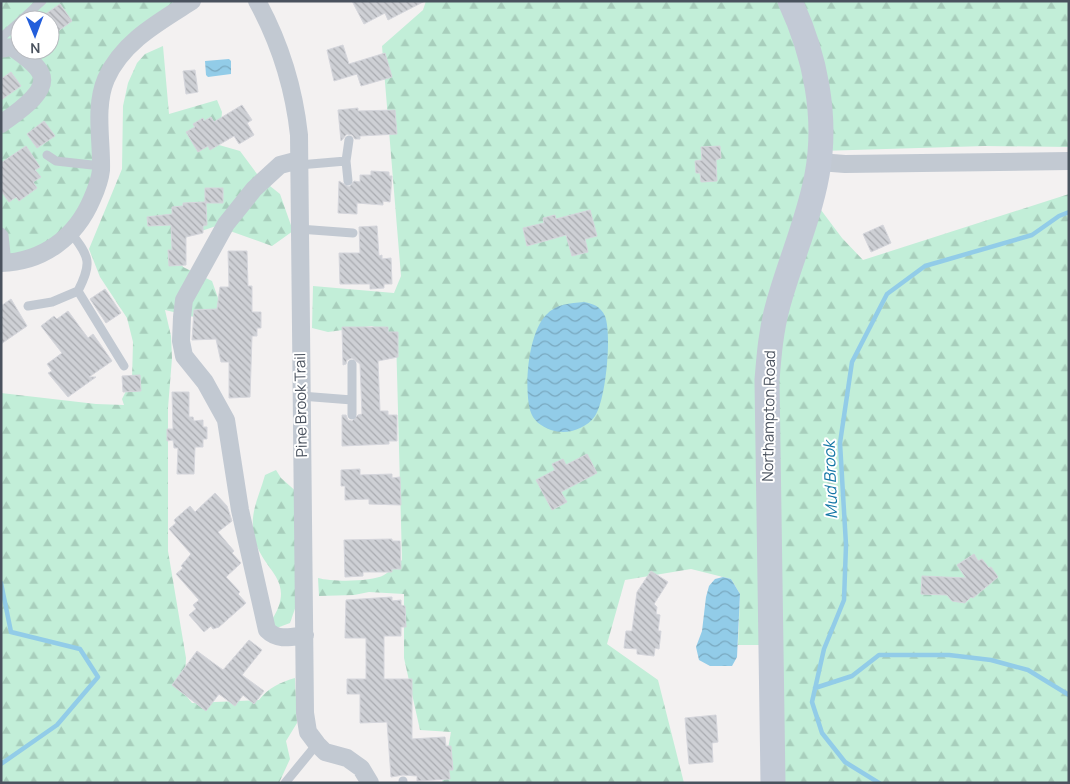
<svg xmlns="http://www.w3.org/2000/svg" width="1070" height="784" font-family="Manrope,sans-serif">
	<defs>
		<pattern id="forest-firs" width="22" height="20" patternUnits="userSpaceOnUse" patternTransform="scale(1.25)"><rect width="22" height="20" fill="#c2eed8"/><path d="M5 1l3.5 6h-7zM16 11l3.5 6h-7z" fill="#a8cebc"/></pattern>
		<pattern id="water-waves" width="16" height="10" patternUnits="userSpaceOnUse" patternTransform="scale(1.25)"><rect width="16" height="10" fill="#92cce8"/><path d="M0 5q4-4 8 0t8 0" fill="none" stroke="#79a8bf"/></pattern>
		<pattern id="building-back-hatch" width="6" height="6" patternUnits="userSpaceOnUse" patternTransform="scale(1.25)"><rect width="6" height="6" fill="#ced0d5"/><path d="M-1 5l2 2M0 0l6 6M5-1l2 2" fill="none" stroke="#a9abb0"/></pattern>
	</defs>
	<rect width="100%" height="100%" fill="#f3f1f1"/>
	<!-- forest -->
	<path fill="url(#forest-firs)" fill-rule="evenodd" d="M1,1H192L113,65L101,172L71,233L1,263ZM20,20H50V50H20Z
		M426,1H778L786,12L810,90L812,149L764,349V645H738L740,594L731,579L691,569L625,580L607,644L658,680L684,783H442L451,732L420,730L404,658V594L369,592L354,595L319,596L318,578C332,582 372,582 384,575C391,571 397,564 402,560L396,336L372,326L328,332L312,328L313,286L394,293L401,276L382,46L423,10Z
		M789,1H1069V147L985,146L820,151Z
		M163,46L169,114L217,100L222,112L219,145L240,151L260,178L280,194L293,231L272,246L216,226L187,236L178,253L183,267L212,281L224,315L211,321L165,310L171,336L172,358L168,408V551L186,658L184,693L192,703L259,700C268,688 281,682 295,678L297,723L286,741L290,759L279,783H1V393L96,404L124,405L122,399L132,379L133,342L127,318L100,277L89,249L122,169L123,106L128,83L137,63L145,54Z
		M1069,194V783H773L767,380L812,198L842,238L863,260Z
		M276,470L281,478L299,494L298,600L290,623L274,629L270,623C301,576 257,572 253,530C251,509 260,494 265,475Z"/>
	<!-- water -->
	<path fill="url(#water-waves)" d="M229,59L231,61V74L208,77L206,75L205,61Z
		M584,302C594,304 600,306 605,316C612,334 606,400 595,416C585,430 566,435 551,430C541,426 533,421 530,410C524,386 528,334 546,315C556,304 570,303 584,302Z
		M723,577L731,579L740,594L737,657L732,666H710L699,660L696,647L702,631L706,597L709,586L715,579Z"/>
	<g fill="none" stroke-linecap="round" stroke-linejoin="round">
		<!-- stream -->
		<path stroke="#92cce8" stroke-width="4.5" d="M1,583L11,632L80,649L98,677L57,725L1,764
			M815,688L852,676L879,655H949L991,660L1028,670L1069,695
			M879,783L845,762L822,733L812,702L824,649L844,600L846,545L840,443L852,362L887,294L925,266L1032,235L1059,216L1069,212"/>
	</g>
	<!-- building -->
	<path fill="url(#building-back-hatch)" stroke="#d5d6dc" d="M352,1H425L388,20L385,13L364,24Z
		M60,4L72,21L50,37V20H37Z
		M343,45L349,64L385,53L392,77L361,86L357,74L334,81L327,50Z
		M195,70L198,92L186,94L183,71Z
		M11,72L21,86L1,100V79Z
		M242,105L252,120L247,123L254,135L239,144L234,136L210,150L208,146L198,152L186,132L195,127L193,124L203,118L204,121L211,117L214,122Z
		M358,108V111L395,110L397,134L360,136V139H355L352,135L347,134L341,141L338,110Z
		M44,121L55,136L37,148L27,134Z
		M26,146L40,167L35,170L41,177L33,182L37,188L19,201L16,197L9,202L1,191V163Z
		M720,146L721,158L716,160L717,181L701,182L700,173H696L695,161L702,160L701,147Z
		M371,171L389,172V176H392L390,202L383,201V205L357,203V214L338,213L339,181L349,187L354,181L360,182V175H371Z
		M205,188H223V203H206L207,225L203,226V233L186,237V265L169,266L168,250H172L171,225L148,226L147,217L172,214V207L183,206V203L205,202Z
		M590,210L597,236L585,239L588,252L572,256L566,235L527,246L523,228L544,223L543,218L555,215L556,219Z
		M883,225L891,243L871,252L863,234Z
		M377,226L379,256L382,255V259L391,258L392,284H384V288L370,289V284H340L339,253H360L359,227Z
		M228,251H247L248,286H252V312H261V328H257V336H252L250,397L229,398V362H221L216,339L192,340L194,310L217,309L220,287H229Z
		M105,289L121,313L106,323L90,299Z
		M11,299L27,326L1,344V306Z
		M68,311L88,338L93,334L112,361L89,377H96L68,397L48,373L52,371L47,364L62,353L41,326L54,316L57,319Z
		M342,327H388V332H398V357L378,361L380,411H388V415H397V441H389V444L342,446V415H346L348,420L352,421L358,415L362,414L360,364L352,358L347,360L346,364L343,365Z
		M140,375L141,391L123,392L122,376Z
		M172,392H189V417H193L194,421L203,420V427H207V439H203V447H195L194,474H177L178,448H174L173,440L167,441V429H173Z
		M587,454L597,473L561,492L567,502L552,510L536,480L555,470L552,464L563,459L566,465Z
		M360,469V475L392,474V478L400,477L401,505L369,504V499L345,500V486H341V470Z
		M215,493L227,506L232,521L218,532L234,551L232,553L241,563L226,577L240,592L238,594L246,603L219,627L213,629L211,626L204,632L189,615L196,609L193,605L199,600L176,574L183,568L181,566L191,554L169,529L176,523L174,520L190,506L195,512Z
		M392,539V541H400L401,569H392V572H363V576L345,577L344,540Z
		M974,554L978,561L982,559L989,568L991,567L998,577L973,598L971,597L965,603L952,601L947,595L921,594L922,576L966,578L957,565Z
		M651,571L668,582L654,604L657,607L656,614L660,615L658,631H661L659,649L655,648L654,656L637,654V649L624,648L626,631H632L637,592Z
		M392,597V601L401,600V605L405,606L406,627H401V636H384V679H412V739L445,737L446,746H451L453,770H449L450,779L417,781V776L403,775L391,777L387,722L360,723V694H347V679H366V638H345L346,600Z
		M249,640L262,650L242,675L264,691L254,704L243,695L235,706L219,694L206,711L172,685L197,651L223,670Z
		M716,715L718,742L712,743L713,762L689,764L685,718Z"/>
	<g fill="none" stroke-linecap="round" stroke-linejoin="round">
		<!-- lane -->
		<path stroke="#c2c9d2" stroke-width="9" d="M21,20L42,1
			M3,48V36L20,21
			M47,155L56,161L101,166
			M299,165L346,161
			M348,181L346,161L349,140
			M299,229L353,233
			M1,232L4,235L7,263
			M71,233C90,257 92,263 78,291L124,366
			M28,306L52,302L78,291
			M352,364V415
			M301,396L352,400
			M285,783L317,744
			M403,783V781"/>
		<!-- street -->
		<path stroke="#c2c9d2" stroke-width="18" d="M257,1C280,43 294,89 299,135L305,713L308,732L317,744L325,752L347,758L361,768L370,783
			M1,49L12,47C21,54 36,63 41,74C49,93 14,114 1,124
			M299,160L280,165L254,189L226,224L184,300L182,317L181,341L184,356L205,382L226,420L240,510L267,630C278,641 291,637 305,635
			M819,162L845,164L1069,161
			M1,263C43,262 76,237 92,199C96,190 100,180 101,170C102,141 94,107 106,79C122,42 159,22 192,1"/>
		<!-- secondary -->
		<path stroke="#c3cad6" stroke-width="25" d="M773,783L767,380C769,355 771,330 778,305C790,261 809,219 817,175C828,116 815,55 790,1"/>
	</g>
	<g text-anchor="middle" stroke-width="4" stroke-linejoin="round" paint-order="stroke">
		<!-- street labels -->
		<g font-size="15" fill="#4a525e" stroke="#fff">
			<text transform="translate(301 405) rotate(-91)" y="5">Pine Brook Trail</text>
			<text transform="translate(769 416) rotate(-89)" y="5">Northampton Road</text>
		</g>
		<!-- water labels -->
		<g font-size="16" font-style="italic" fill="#1476a6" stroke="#fff">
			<text transform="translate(830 480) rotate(-92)" y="6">Mud Brook</text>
		</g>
	</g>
	<!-- border -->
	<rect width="1070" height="784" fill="none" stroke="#4a525e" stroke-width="5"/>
	<!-- north arrow -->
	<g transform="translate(35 35) rotate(179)"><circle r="24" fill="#ffffff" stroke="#b7babf"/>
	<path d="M0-4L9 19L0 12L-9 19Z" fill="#235edb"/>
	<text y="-8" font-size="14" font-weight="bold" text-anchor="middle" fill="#4a525e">N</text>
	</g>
</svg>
